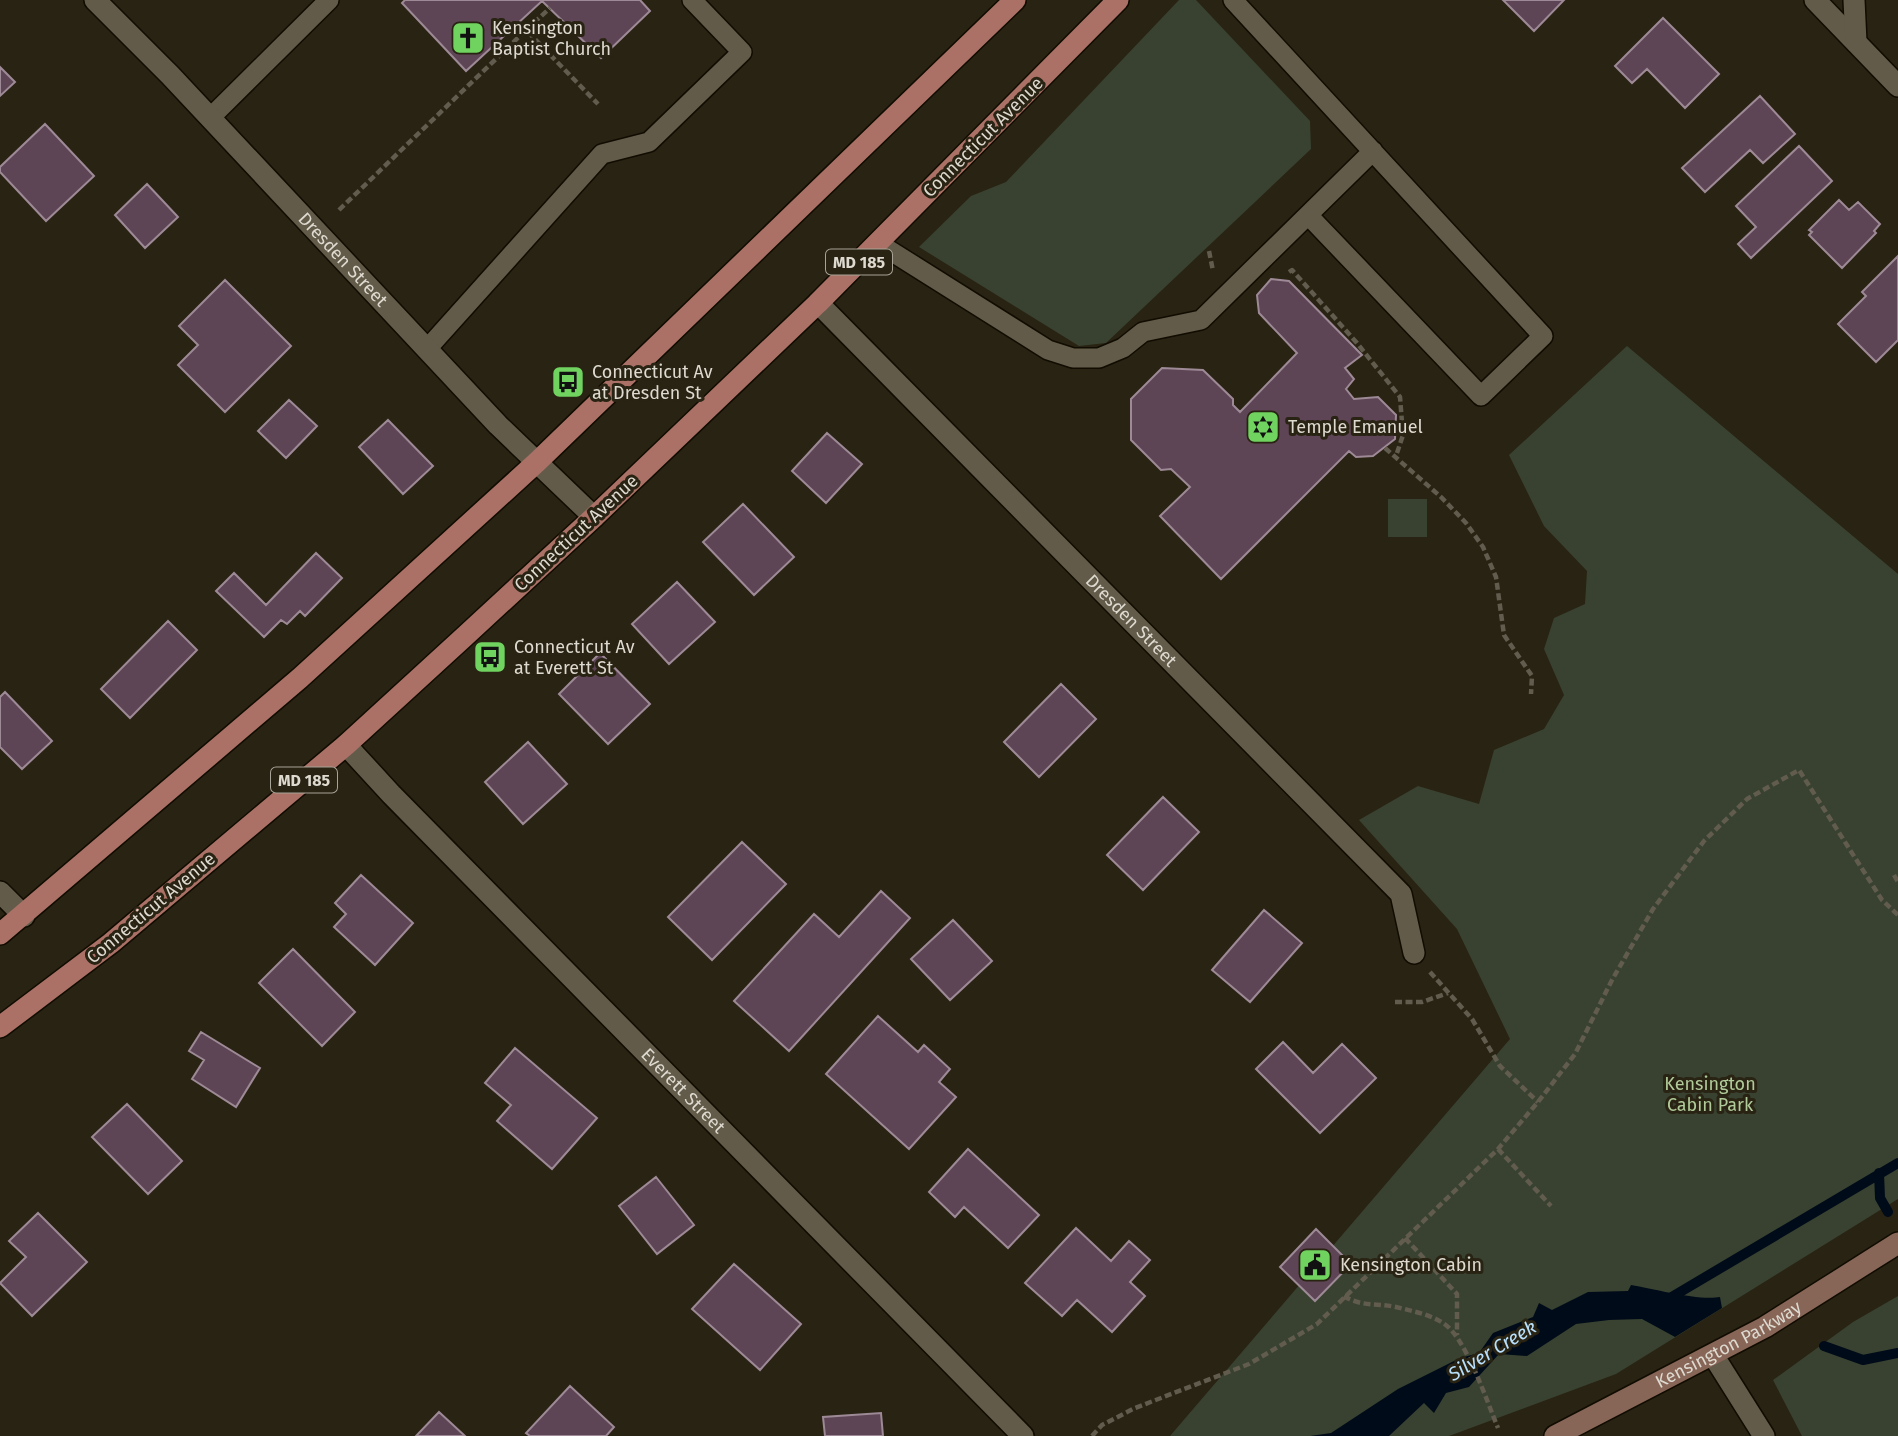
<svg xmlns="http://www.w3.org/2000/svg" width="1898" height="1436" font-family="'Fira Sans',sans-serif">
	<rect width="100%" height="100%" fill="#292313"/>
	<!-- green -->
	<path fill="#394230" d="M1179,0H1196L1310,121L1311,149L1106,343L1079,346L919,247L971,196L1006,182Z
		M1627,346L1898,574V1199L1616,1374L1449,1436H1170L1510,1039L1457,929L1359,820L1418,786L1479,804L1494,750L1544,729L1564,695L1544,649L1554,618L1585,604L1587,571L1544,526L1509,455Z
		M1388,499H1427V537H1388Z
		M1898,1296V1436H1802L1773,1380L1853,1322Z"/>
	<!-- water -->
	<path fill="#000b19" d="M1631,1285C1655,1289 1699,1301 1720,1297L1722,1308L1675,1337L1642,1319L1609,1320L1576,1324L1527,1356L1499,1354L1469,1387L1446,1393L1434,1413L1424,1403L1389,1436H1310L1331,1433L1398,1389L1460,1358L1479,1353L1493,1333L1533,1317L1539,1303L1552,1310L1588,1292L1628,1291Z"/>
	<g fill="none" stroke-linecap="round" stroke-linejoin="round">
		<!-- stream -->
		<path stroke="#000b19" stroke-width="10" d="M1879,1173L1880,1198L1888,1212
			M1670,1298L1898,1163
			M1824,1346L1863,1360L1898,1353"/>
	</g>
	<!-- building -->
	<path fill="#5e4555" stroke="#9d8a96" stroke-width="2" d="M405,0H640L650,11L601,58L542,1L466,71L402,3Z
		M1503,0H1564L1534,31Z
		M1663,18L1719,74L1685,108L1647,69L1632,83L1615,66Z
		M0,67L15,82L0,96Z
		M1760,96L1795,134L1763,163L1750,150L1705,192L1682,168Z
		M45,124L94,176L46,221L0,172V167Z
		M1799,146L1832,181L1751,258L1738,244L1756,227L1736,206Z
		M147,184L178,217L145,248L115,215Z
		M1839,200L1849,210L1858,202L1880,224L1874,231L1876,233L1842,268L1809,235L1812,232L1809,230Z
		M1898,256V340L1876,362L1838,324L1866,296L1862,292Z
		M1271,279L1289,281L1362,355L1345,368L1354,379L1346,389L1354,399L1378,397L1396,415L1395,439L1373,456L1356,457L1349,451L1221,579L1160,516L1190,487L1171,469L1161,470L1131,440V399L1162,368L1203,370L1233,399V405L1240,412L1297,353L1259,313L1257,295Z
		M225,280L291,346L225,412L178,365L198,345L179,326Z
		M289,400L317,426L286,458L258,431Z
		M388,420L433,466L403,494L359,447Z
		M827,433L862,464L826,503L792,471Z
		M743,504L794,557L754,595L703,542Z
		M316,553L342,578L305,616L300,611L287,624L281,620L264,637L216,591L234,573L266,605Z
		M677,582L715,622L669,664L632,624Z
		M168,621L197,650L130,718L101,689Z
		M600,653L650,704L608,744L559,694Z
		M1061,684L1096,719L1039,777L1004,742Z
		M5,692L52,741L22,769L0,747V697Z
		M528,742L567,784L523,824L485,782Z
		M1163,797L1199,832L1143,890L1107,855Z
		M742,842L786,884L712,960L668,917Z
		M361,875L413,923L375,965L334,927L346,914L335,903Z
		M881,891L910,918L789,1051L734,1001L814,914L839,937Z
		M1264,910L1302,943L1250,1002L1212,970Z
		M953,920L992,961L950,1000L911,959Z
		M293,949L355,1012L322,1046L259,983Z
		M878,1016L918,1052L924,1045L950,1069L939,1082L956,1097L909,1149L826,1074Z
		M201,1032L260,1068L236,1107L192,1079L204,1060L189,1051Z
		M1283,1042L1313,1073L1342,1044L1376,1078L1320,1133L1256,1069Z
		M515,1048L597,1118L552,1169L497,1121L511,1105L485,1083Z
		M127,1104L182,1161L148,1194L92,1137Z
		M968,1149L1039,1215L1008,1248L964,1207L955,1217L929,1192Z
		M656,1177L694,1225L657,1254L619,1206Z
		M38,1213L87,1262L32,1316L0,1283L26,1257L9,1241Z
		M1076,1228L1111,1261L1129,1241L1150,1260L1130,1282L1145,1296L1112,1332L1077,1300L1062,1316L1025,1283Z
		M1316,1229L1351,1264L1315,1301L1280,1267Z
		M734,1264L801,1324L760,1370L692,1309Z
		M570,1386L614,1427L606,1436H530L526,1433Z
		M439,1412L465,1436H416Z
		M881,1413L883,1436H825L823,1417Z"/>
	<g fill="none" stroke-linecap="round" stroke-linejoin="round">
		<defs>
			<path id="lane" d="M1233,0L1543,336L1481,396L1308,215
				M210,118L329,0
				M878,243L1048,350L1073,358H1099L1123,348L1143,332L1201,320L1373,151
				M427,349L602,154L649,142L742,52L692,0"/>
			<g id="street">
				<path id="s1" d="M95,0L170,75L498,425L594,517"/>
				<path d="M1815,0L1898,86"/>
				<path d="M1854,0L1856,42"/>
				<path id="s2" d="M818,303L1401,894L1414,953"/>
				<path id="s3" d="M346,745L391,794L1023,1436"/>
				<path d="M0,892L24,916"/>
				<path d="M1713,1355L1764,1436"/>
			</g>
			<g id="secondary">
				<path id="s4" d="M1555,1436L1765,1327L1898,1243"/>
			</g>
			<path id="primary" d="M0,934L300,678L537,462L1015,0
				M0,1027L111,943L346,745L464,637L594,517L818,303L1118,0"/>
		</defs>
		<!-- lane casing -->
		<use href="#lane" stroke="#110c01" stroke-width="22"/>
		<!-- street casing -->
		<use href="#street" stroke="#110c01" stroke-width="24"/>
		<!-- secondary casing -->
		<use href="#secondary" stroke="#110c01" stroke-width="24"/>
		<!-- primary casing -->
		<use href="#primary" stroke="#110c01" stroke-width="24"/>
		<!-- path -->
		<path stroke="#615c4e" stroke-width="4.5" stroke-dasharray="7 3.5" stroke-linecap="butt" d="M526,30L550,8
			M339,210L526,30L598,104
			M1209,251L1213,271
			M1289,272L1292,270L1357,343L1400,397L1403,435L1396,456
			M1385,448L1441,497L1466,523L1483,547L1496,577L1504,635L1532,676L1531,694
			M1894,875L1898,882
			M1430,972L1472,1019L1500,1066L1538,1102
			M1395,1002H1422L1448,993
			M1498,1149L1551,1206
			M1405,1238L1457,1294V1335
			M1344,1296C1361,1307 1377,1303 1396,1307C1412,1311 1429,1314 1443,1323C1466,1337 1487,1402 1498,1428
			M1092,1436L1102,1425L1135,1408L1249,1364L1317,1324L1498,1149L1538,1102L1575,1054L1612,980L1653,909L1704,841L1747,799L1799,770L1882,900L1898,915"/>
		<!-- lane -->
		<use href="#lane" stroke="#625b49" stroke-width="19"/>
		<!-- street -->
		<use href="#street" stroke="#625b49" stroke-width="21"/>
		<!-- secondary -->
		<use href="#secondary" stroke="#876658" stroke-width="21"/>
		<!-- primary -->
		<use href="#primary" stroke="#ab7166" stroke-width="21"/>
	</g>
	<!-- icons -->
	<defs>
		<symbol id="church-square" viewBox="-11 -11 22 22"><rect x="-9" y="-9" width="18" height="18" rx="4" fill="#70d35f" stroke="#292313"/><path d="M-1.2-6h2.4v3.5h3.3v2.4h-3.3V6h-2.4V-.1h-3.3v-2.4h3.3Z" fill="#111"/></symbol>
		<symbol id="bus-square" viewBox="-11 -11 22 22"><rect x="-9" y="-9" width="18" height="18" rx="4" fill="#70d35f" stroke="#292313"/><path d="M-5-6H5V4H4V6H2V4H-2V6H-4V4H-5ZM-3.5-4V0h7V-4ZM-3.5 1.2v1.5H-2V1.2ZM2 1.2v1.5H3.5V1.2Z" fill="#111"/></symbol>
		<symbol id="synagogue-square" viewBox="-11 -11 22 22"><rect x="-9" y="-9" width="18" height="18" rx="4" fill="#70d35f" stroke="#292313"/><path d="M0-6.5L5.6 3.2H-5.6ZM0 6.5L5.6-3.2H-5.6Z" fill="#111"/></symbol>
		<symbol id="civic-square" viewBox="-11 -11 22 22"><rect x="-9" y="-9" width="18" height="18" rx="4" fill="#70d35f" stroke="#292313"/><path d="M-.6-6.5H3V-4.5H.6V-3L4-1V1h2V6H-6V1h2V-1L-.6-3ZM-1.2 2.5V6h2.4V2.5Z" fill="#111"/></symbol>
	</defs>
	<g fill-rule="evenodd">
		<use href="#church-square" x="449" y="19" width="38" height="38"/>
		<use href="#bus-square" x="549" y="363" width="38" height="38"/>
		<use href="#synagogue-square" x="1244" y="408" width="38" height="38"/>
		<use href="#bus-square" x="471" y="638" width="38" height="38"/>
		<use href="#civic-square" x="1296" y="1246" width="38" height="38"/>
	</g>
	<g text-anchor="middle" stroke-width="6" stroke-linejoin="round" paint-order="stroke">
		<!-- shield labels -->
		<g fill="#292313" stroke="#a8a397" stroke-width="2">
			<rect x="826" y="249.5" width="66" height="25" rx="5"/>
			<rect x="271" y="767.5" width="66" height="25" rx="5"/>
		</g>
		<g font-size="16" font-weight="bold" fill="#dedad0">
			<text x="859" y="268">MD 185</text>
			<text x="304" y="786">MD 185</text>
		</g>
		<!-- poi labels -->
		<g font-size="18" fill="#dedad0" stroke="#292313" text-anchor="start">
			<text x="492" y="34">Kensington<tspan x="492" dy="21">Baptist Church</tspan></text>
			<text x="592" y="378">Connecticut Av<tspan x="592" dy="21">at Dresden St</tspan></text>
			<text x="1288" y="433">Temple Emanuel</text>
			<text x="514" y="653">Connecticut Av<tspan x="514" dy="21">at Everett St</tspan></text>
			<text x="1340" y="1271">Kensington Cabin</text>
		</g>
		<!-- street labels -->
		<g font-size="18" fill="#dedad0" stroke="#292313">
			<text transform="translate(983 137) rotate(-45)" y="6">Connecticut Avenue</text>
			<text dy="6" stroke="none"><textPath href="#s1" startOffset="359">Dresden Street</textPath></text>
			<text transform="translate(576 533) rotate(-43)" y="6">Connecticut Avenue</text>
			<text dy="6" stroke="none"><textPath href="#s2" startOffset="446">Dresden Street</textPath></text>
			<text transform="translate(151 908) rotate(-40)" y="6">Connecticut Avenue</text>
			<text dy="6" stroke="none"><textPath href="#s3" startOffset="483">Everett Street</textPath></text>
			<text dy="6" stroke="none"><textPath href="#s4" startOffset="196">Kensington Parkway</textPath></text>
		</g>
		<!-- park labels -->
		<g font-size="18" fill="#b0ca99" stroke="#292313">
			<text x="1710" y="1090">Kensington<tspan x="1710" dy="21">Cabin Park</tspan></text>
		</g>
		<!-- water labels -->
		<g font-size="19" font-style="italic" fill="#b8e0fc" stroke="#292313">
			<text transform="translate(1492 1350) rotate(-31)" y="7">Silver Creek</text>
		</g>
	</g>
</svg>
